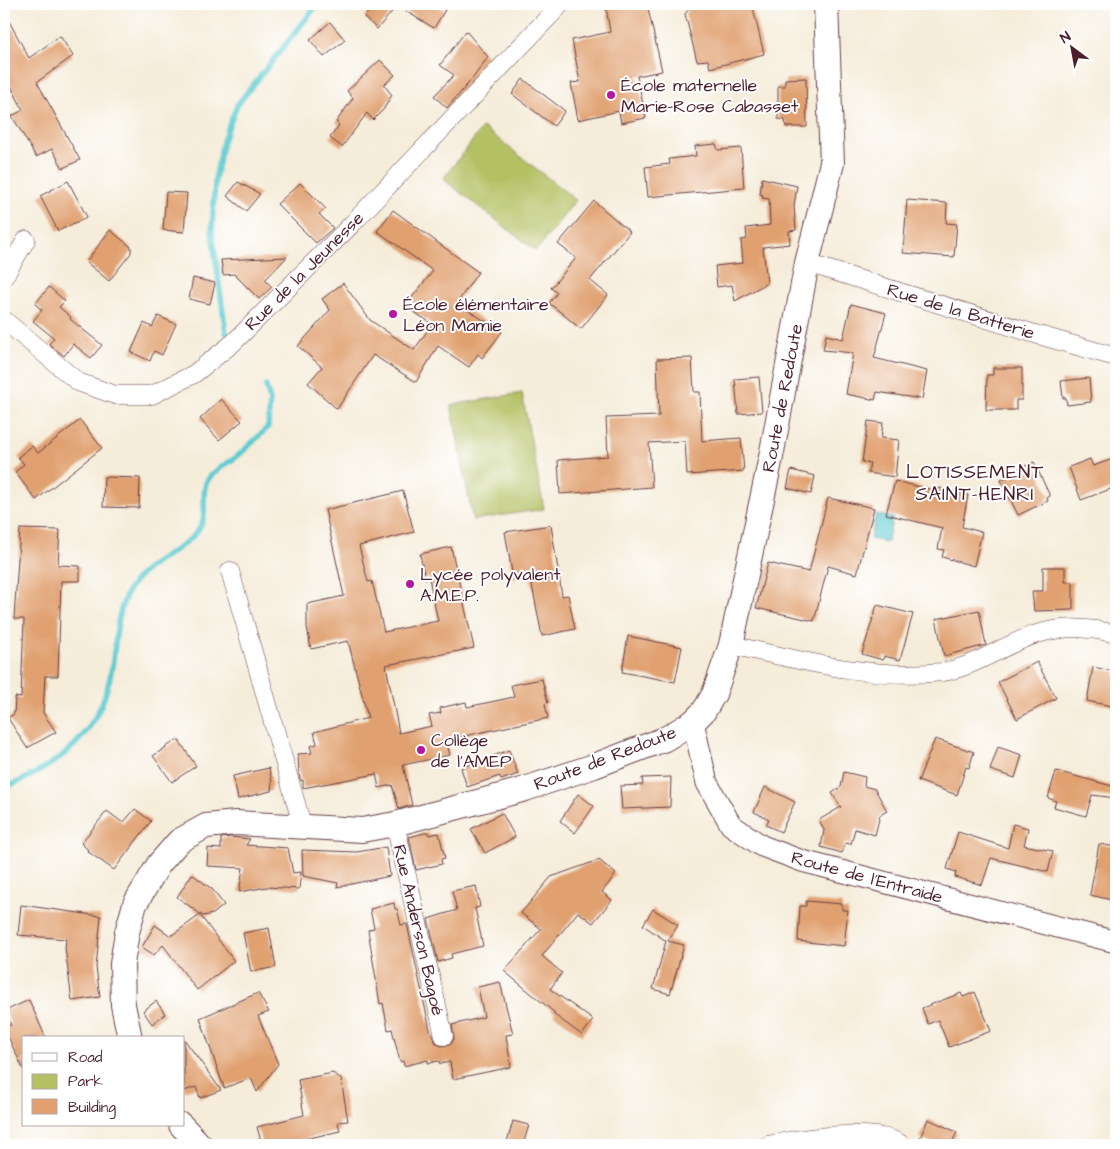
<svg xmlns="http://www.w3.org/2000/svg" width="1120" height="1149" font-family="'Architects Daughter',sans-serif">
	<rect width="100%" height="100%" fill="#fff"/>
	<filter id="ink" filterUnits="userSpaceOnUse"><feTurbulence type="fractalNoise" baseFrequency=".02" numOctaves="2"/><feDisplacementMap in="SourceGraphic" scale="10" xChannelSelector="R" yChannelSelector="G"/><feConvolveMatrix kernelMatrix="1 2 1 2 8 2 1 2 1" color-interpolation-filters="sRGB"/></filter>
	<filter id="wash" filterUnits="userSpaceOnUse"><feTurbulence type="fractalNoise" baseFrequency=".0096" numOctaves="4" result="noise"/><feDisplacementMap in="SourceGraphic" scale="20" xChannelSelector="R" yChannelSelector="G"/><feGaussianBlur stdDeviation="1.12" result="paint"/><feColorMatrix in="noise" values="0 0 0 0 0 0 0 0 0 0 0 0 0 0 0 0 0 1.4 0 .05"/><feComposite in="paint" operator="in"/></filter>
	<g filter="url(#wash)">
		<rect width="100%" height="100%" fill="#f5ecd9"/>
		<!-- green -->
		<path fill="#b3c163" stroke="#7e7047" d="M483,127L576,200L536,251L443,179Z
			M522,393L544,509L473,520L451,405Z"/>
		<!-- water -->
		<path fill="#5dcbd0" stroke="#54757e" d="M876,514L893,518L887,542L870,539Z"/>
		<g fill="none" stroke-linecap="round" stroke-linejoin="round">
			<!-- stream -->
			<path stroke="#5dcbd0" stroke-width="5.5" d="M226,333L212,232L215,179L223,141L237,105L318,4
				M4,788C63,764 101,733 112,667C116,642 116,617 127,593C141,564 175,556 195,534C211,516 200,502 206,483C212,470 230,463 240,454C250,445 259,436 268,427L270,400L266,386"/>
		</g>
		<g id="blocks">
			<!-- building -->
			<path fill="#e0a070" d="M376,4H433L445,10L434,28L397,6L377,29L364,17Z
				M619,4H647L662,71L637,76L646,118L621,123L619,111L578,120L571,83L580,82L572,40L610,32L606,7Z
				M693,4H752L764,54L710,68L708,60L697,61L685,14Z
				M4,12L29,58L60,36L73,56L37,82L80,160L63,168L52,149L36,157L12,116L23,110L4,72Z
				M330,22L345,40L324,57L310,40Z
				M466,31L488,57L473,78L447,108L434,96L454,75L440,65Z
				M380,60L395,75L384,85L392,95L383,110L373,120L367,113L342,147L330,138L339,125L336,122L353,98L347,91Z
				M806,78L807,127H786L785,120L778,119V86H785V79Z
				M523,79L565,111L554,126L512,94Z
				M716,144L718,150L741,148L744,188L648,197L645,167L670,164L669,159L696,156L695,146Z
				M762,178L797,186L794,206L796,230L789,231L790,244L763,247L767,283L735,301L732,285L717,287L715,266L743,263L741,240L747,239L746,228L770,225L769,199L762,198L763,195L760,194Z
				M68,181L87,217L58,231L40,196Z
				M238,182L260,194L246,211L227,196Z
				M300,183L326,209L319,214L333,228L316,243L277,204Z
				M166,192L187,193L184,232L163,230Z
				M907,200L947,203L946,223L957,224L954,257L903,253Z
				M594,201L630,232L590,280L608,295L581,329L549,303L557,293L551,288L576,258L558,244Z
				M393,210L478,272L457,303L502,332L482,358L478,354L469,367L438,346L416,382L373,355L337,409L308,383L322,367L298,346L330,310L322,299L343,283L370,320L414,350L432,324L405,306L433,271L377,231Z
				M110,230L131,247V253L109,281L86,262Z
				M287,257L265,280L272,287L259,299L234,274L223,275L221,260Z
				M193,278L215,283L210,304L189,299Z
				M49,287L65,301L59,307L71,317L70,319L102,345L91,358L73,344L64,356L49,344L54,338L33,321L42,310L35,304Z
				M851,304L886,313L874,358L927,371L922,399L877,392L875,400L846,394L853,353L823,350L826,335L843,339Z
				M158,316L176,324L162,355L154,351L150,361L131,352L144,323L152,327Z
				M692,358L694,392H700L702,441L741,438L744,471L687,475L685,441L649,443L652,487L560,494L558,460L608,456L606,418L659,416L657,359Z
				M993,368H1022V400H1016V410H986L987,375H993Z
				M759,377L762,412L738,414L735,379Z
				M1089,378L1091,402L1067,405L1066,398H1063L1061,381Z
				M221,399L242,421L219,440L200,419Z
				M80,420L102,448L36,500L15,472L24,464L18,457L32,446L38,453Z
				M868,421L883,423L881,438L899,440L895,477L868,473L870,463L862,462Z
				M1116,458V487L1081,500L1069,467L1090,459L1093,466Z
				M1034,462L1050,496L1047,498L1048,501L1018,515L1001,480L1012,475L1010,473Z
				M791,470L815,476L811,494L787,488Z
				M104,477L140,478L139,508L103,507Z
				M895,481L937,491L938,488L968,495L962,527L982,532L974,566L942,557L944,550L938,549L942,528L886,514Z
				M403,491L414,532L359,546L368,582L372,581L384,632L438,621L429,578L425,579L420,554L451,547L474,648L386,665L399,733L432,726L429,715L441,713L440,708L466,702L467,707L514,697L511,685L542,679L548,703L545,704L548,718L446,740L450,755L403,765L412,805L399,809L392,785L379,788L376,774L303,788V780L301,781L299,775L298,754L312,753L310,746L317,744L314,732L368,718L348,641L311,649L307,627V604L344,596L325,510Z
				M828,498L874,508L857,574L828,566L814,621L756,608L768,563L809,572Z
				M551,525L562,596L568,595L575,629L542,636L530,575L513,578L505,532Z
				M20,529L60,530L58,565L80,566V581H61L58,676H45L43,713L56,732L27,748L8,718L14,714L15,697L21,698L24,619H14Z
				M1043,567H1065V582H1073V610L1034,611L1032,591H1043Z
				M877,605L913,614L900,660L884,656L883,660L862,654Z
				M979,610L986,645L944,656L936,619Z
				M628,636L682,647L675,682L622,672Z
				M1037,662L1056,698L1017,719L998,682Z
				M1093,667L1116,672V707L1087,701Z
				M178,739L196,766L172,782L153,756Z
				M935,739L974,752L969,768L966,767L957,795L918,781Z
				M998,747L1022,755L1015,778L990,770Z
				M509,750L518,774L501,780L500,776L467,787L461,768Z
				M269,768L272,782L271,791L238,799L233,776Z
				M1056,771L1116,787V798L1092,795L1086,816L1054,807L1056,801L1048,798Z
				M844,772L865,777L864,786L875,789L887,811L880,815L875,835L855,829L851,844L845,843L842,853L821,847L824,830L819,820L841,807L832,793L841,787Z
				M671,777L670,807L622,809L620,786L643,785L642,778Z
				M765,787L795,802L781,832L766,825L769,819L754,812Z
				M578,794L594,806L575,833L560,821Z
				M135,809L151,821L114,870L87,851L88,850L81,843L107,811L123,823Z
				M502,813L515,837L485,853L471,829Z
				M1013,824L1028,828L1024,845L1053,851L1048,872L991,858L982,885L955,877L956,872L947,869L958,832L1008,848Z
				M428,832L429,835L439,833L445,858L441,859L442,864L416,870L409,837Z
				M231,837L250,839L246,845L288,848L293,873L301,872L299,889L267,887L239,892L243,868L207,866L208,848L221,849V838Z
				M1099,844L1116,847V901L1090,895Z
				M386,847L390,876L337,887L338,883L303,876L302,850L357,852Z
				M599,860L616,874L602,892L612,900L593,923L578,912L542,956L562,973L550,989L593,1020L582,1035L553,1014L555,1013L504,971L541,929L521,913L551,877Z
				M192,874L212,889L224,905L213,914L203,916L177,897Z
				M476,886L480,907L475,908L483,946L451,954L452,958L438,962L428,919L457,910L452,891Z
				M806,901L842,904V910H848L844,946L798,941L800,906H806Z
				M394,903L395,909H397L401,925L407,924L430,1030L436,1043L441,1046L451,1044L454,1039L452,1025L484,1017L478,987L500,982L513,1034L506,1035L511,1067L453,1079L450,1062L440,1064L439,1061L428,1063V1060L404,1066L403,1061L400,1062L392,1029L388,1030L383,1003L380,1004L368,930L374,928L370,909Z
				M21,905L101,916L96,967L100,997L72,1001L65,948L66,939L18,935Z
				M653,909L678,925L668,941L684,945L670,994L653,989L666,941L643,925Z
				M200,915L234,961L197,990L163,945L154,955L142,947L155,925L171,936Z
				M269,928L276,967L251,972L243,933Z
				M975,992L991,1031L949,1047L938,1020L928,1024L922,1008L961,993L963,997Z
				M258,993L269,1012L258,1016L278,1064L257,1092L251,1078L224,1088L200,1018Z
				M29,1000L46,1038H24V1071L4,1028L11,1025L5,1011Z
				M156,1001L165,1014L152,1024L143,1011Z
				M184,1039L221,1090L200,1098L196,1087L184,1091Z
				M333,1073L341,1079L348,1121L338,1122L340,1131L292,1142L293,1145H262L257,1127L304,1115L298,1080Z
				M928,1119L957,1132L951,1145H939L920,1138Z
				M513,1121L529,1125L523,1145H506Z"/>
		</g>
	</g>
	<g filter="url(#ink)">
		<use href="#blocks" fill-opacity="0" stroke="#643e45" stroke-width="1"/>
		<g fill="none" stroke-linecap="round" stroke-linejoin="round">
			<defs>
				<path id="minor" d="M807,263L1035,334L1116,357
					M4,277L26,240
					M4,320L78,382L115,395H152L194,374L233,343L351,225L561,4
					M230,571L303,828
					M731,645C800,660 870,680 942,672C977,667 1005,643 1037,634C1065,626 1089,627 1116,634
					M395,824L444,1036
					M768,1145C797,1139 878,1125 902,1145"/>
				<path id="tertiary" d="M693,722L707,783L731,825L762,846L802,861L1116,942"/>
				<path id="secondary" d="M130,1038L123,1005L122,964L127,932L135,904L159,864L179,841L206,826L236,823L362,830L395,824L522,790L594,766L665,739L693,722L704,711L714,694L731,645L771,457L807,263L832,163L826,4
					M181,1125L200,1145"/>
			</defs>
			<!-- minor casing -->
			<use href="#minor" stroke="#643e45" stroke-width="19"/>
			<!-- tertiary casing -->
			<use href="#tertiary" stroke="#643e45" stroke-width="23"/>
			<!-- secondary casing -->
			<use href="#secondary" stroke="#643e45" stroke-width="26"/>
			<!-- minor -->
			<use href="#minor" stroke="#fff" stroke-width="18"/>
			<!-- tertiary -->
			<use href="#tertiary" stroke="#fff" stroke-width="21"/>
			<!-- secondary -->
			<use href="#secondary" stroke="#fff" stroke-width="24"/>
		</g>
	</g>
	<!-- markers -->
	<g fill="#b5179e" stroke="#fff" stroke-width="2">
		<circle cx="611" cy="95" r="5"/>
		<circle cx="393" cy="314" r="5"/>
		<circle cx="410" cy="584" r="5"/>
		<circle cx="421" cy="750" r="5"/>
	</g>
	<g text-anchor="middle" stroke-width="4" stroke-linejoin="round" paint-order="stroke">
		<!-- poi labels -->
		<g font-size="18" fill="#4a1f2b" stroke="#fff" text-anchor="start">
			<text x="621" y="91">École maternelle<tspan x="621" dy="21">Marie-Rose Cabasset</tspan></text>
			<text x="403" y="310">École élémentaire<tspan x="403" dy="21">Léon Mamie</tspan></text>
			<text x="420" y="580">Lycée polyvalent<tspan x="420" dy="21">A.M.E.P.</tspan></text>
			<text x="431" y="746">Collège<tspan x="431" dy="21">de l'AMEP</tspan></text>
		</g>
		<!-- street labels -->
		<g font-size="18" fill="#4a1f2b" stroke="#fff">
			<text transform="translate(304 271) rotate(-45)" y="6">Rue de la Jeunesse</text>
			<text transform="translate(961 311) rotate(17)" y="6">Rue de la Batterie</text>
			<text transform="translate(782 398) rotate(-79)" y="6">Route de Redoute</text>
			<text transform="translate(605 758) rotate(-21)" y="6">Route de Redoute</text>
			<text transform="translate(867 877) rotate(15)" y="6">Route de l'Entraide</text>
			<text transform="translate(419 930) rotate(77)" y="6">Rue Anderson Bagoé</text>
		</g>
		<!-- neighbourhood labels -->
		<g font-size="19" letter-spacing="1" fill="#4a1f2b" stroke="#fff">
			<text x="975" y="478">LOTISSEMENT<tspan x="975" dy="22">SAINT-HENRI</tspan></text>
		</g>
	</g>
	<!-- margin -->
	<rect width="1120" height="1149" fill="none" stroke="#fff" stroke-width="20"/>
	<!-- legend -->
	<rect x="22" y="1036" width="162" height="90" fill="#ffffff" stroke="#b7a5aa"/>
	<rect x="32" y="1053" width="25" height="8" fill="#ffffff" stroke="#b7a5aa"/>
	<text x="68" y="1062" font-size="15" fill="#4a1f2b">Road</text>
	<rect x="32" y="1074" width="25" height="15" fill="#b3c163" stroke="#b7a5aa"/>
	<text x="68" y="1086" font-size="15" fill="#4a1f2b">Park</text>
	<rect x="32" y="1099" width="25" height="15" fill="#e0a070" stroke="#b7a5aa"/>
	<text x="68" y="1112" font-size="15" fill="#4a1f2b">Building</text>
	<!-- north arrow -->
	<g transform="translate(1072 48) rotate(328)" stroke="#ffffff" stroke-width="4" paint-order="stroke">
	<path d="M0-4L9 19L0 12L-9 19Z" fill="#4a1f2b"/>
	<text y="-8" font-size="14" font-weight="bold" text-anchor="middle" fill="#4a1f2b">N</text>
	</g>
</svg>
